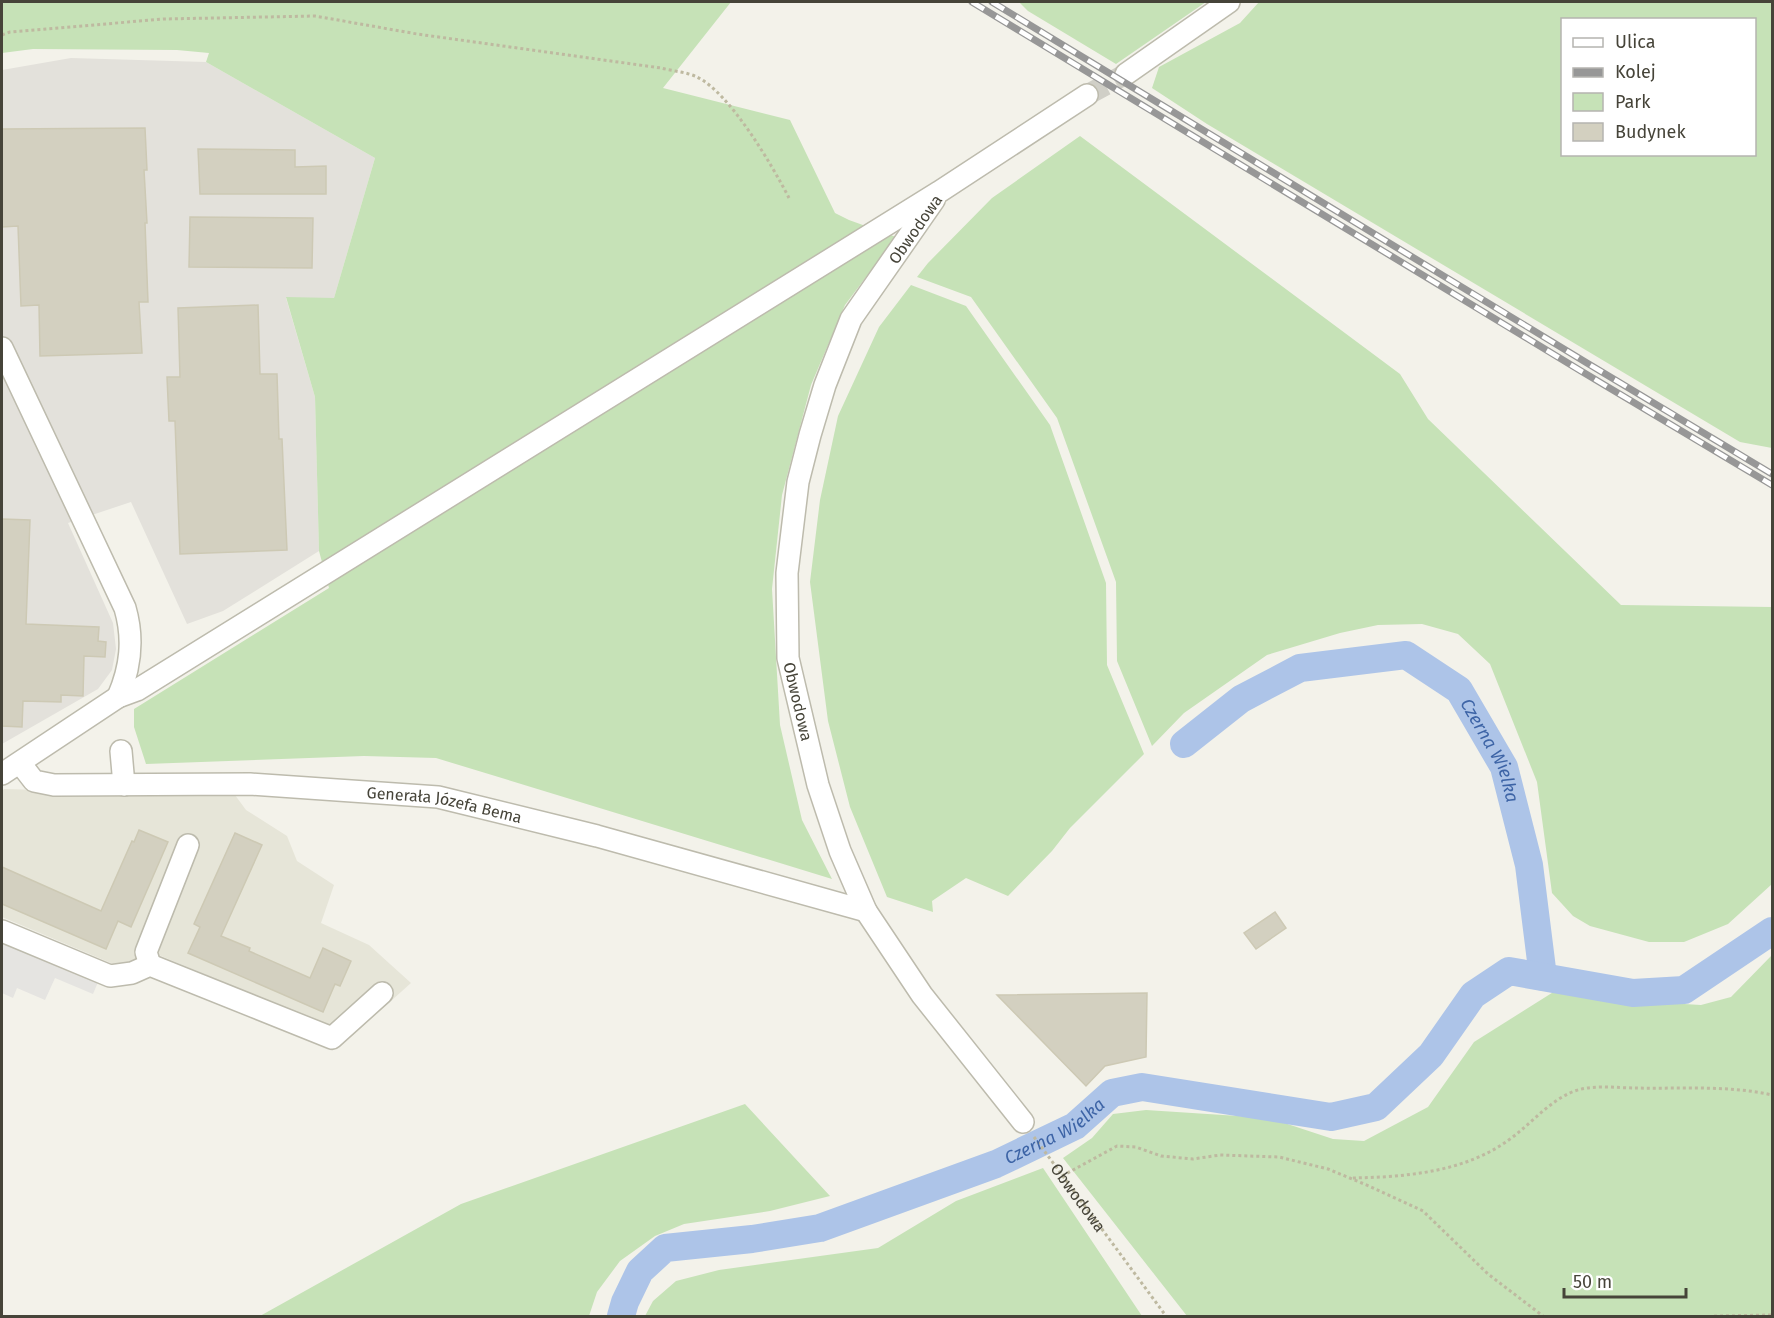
<svg xmlns="http://www.w3.org/2000/svg" width="1774" height="1318" font-family="'Fira Sans',sans-serif">
	<rect width="100%" height="100%" fill="#f3f2ea"/>
	<!-- residential -->
	<path fill="#e6e5d8" d="M4,789L235,795L246,810L287,836L297,861L334,885L321,923L369,945L411,983L352,1036L154,953L118,966L2,917V791Z"/>
	<!-- industrial -->
	<path fill="#e3e1db" d="M71,58L206,62L375,158L334,298H286L315,397L319,551L223,611L187,624L131,502L68,523L113,623L116,649L112,670L98,689L2,744V70Z"/>
	<!-- green -->
	<path fill="#c6e2b7" fill-rule="evenodd" d="M2,2H731L663,88L790,120L835,213L849,220L896,237L845,305L811,385L782,495L772,589L780,725L802,820L832,879L436,758L364,756L146,764L134,727V709L329,588L319,551L315,397L286,297L334,298L375,158L206,62L209,53L177,50L33,49L2,53Z
		M1019,2H1206L1116,64L1028,11Z
		M1259,2H1772V448L1740,442L1207,124L1152,88L1159,67L1240,23ZM1562,20H1754V154H1562Z
		M1080,136L1400,374L1428,419L1621,605L1772,607V884L1728,924L1684,942H1649L1590,926L1573,916L1552,893L1537,782L1490,664L1458,634L1422,624L1378,625L1340,633L1267,655L1184,713L1152,746L1117,661L1116,582L1057,418L971,297L917,277L928,263L992,198Z
		M911,285L966,306L1050,425L1106,583L1107,665L1144,754L1070,828L1052,851L1008,896L966,878L932,901L933,912L887,897L850,807L828,721L810,582L820,500L838,416L879,327Z
		M1772,955V1316H1187L1063,1158L1092,1138L1113,1114L1146,1110L1269,1118L1333,1139L1364,1141L1428,1107L1474,1042L1555,991L1614,986L1667,1003L1701,1005L1731,997Z
		M745,1104L830,1196L770,1211L684,1224L655,1236L620,1261L597,1292L589,1316H260L461,1204Z
		M1043,1168L1142,1316H645L653,1301L676,1281L719,1270L878,1248L956,1201Z"/>
	<!-- parking -->
	<path fill="#e5e4e1" d="M2,941L98,982L93,994L55,978L45,1000L17,988L13,998L2,993Z"/>
	<g fill="none" stroke-linecap="round" stroke-linejoin="round">
		<!-- river -->
		<g stroke="#adc4e8" stroke-width="28">
			<path id="s1" d="M1184,744L1241,699L1300,668L1406,655L1459,690L1504,767L1529,865L1543,977"/>
			<path id="s2" d="M621,1316L625,1302L640,1271L665,1248L752,1239L820,1228L996,1164L1075,1126L1112,1093L1142,1087L1331,1117L1376,1107L1431,1055L1473,995L1509,971L1633,993L1684,990L1772,931"/>
		</g>
	</g>
	<!-- building -->
	<path fill="#d3d0c0" stroke="#cdc9b4" stroke-width="1.5" d="M145,128L147,170H144L147,223H145L148,302H139L142,353L40,356L39,305L21,306L18,226L2,227V129Z
		M198,149L295,150V167L326,166V194H200Z
		M190,217L313,218L312,268L189,267Z
		M258,305L260,374H277L279,439H282L287,550L180,554L175,421H169L167,377H180L178,308Z
		M2,519L30,520L26,624L99,627L98,641L106,642L105,657L84,656L83,696L61,695V702L23,701L22,727L2,726Z
		M139,830L168,842L131,927L118,921L106,949L2,904V867L101,911L132,841L134,842Z
		M235,833L262,845L221,936L250,948L249,951L310,978L323,948L351,961L340,986L335,984L323,1012L188,953L200,927L194,924Z
		M1275,912L1286,928L1256,949L1244,933Z
		M1147,993L1146,1057L1105,1066L1086,1086L997,995Z"/>
	<g fill="none" stroke-linecap="round" stroke-linejoin="round">
		<!-- minor-tunnel -->
		<path stroke="#d0cfc7" stroke-width="21" stroke-dasharray="21 10" stroke-linecap="butt" d="M1087,95L1126,74"/>
		<defs>
			<g id="minor">
				<path d="M1126,74L1229,2"/>
				<path id="s4" d="M934,200L851,319L825,385L810,435L798,482L787,573L788,658L818,785L840,851L866,911L922,995L1023,1122"/>
				<path d="M2,348L125,608C134,639 131,667 118,697"/>
				<path d="M121,751L124,785"/>
				<path id="s5" d="M20,763L34,781L54,785L250,784L438,797L597,836L866,911"/>
				<path d="M2,774L118,697L137,690L939,192L1087,95"/>
				<path d="M2,931L110,976L132,973L150,965L332,1038L382,993"/>
				<path d="M150,965L146,952L188,845"/>
			</g>
		</defs>
		<!-- minor casing -->
		<use href="#minor" stroke="#bdbbad" stroke-width="24"/>
		<!-- path -->
		<g stroke="#beb9a0" stroke-width="3" stroke-dasharray="3 3" stroke-linecap="butt">
			<path d="M2,35L10,32L164,19L315,16L417,34L661,68C672,71 687,72 697,77C730,93 772,165 789,198"/>
			<path id="s3" d="M1034,1137L1166,1316"/>
			<path d="M1062,1176L1117,1146L1136,1147L1161,1156L1193,1159L1220,1155L1279,1157L1328,1169L1369,1186L1423,1211L1488,1274L1543,1316"/>
			<path d="M1353,1178C1406,1177 1466,1172 1510,1139C1532,1123 1547,1103 1572,1092C1591,1084 1616,1088 1636,1088C1681,1089 1728,1085 1772,1095"/>
			<path d="M1714,1316L1772,1315"/>
		</g>
		<!-- minor -->
		<use href="#minor" stroke="#fff" stroke-width="21"/>
		<defs>
			<path id="rail" d="M972,2L1581,371L1772,485
				M992,2L1587,363L1772,474"/>
		</defs>
		<!-- rail casing -->
		<use href="#rail" stroke="#979797" stroke-width="7"/>
		<!-- rail -->
		<use href="#rail" stroke="#fff" stroke-width="4.5" stroke-dasharray="14" stroke-linecap="butt"/>
	</g>
	<g text-anchor="middle" stroke-width="5" stroke-linejoin="round" paint-order="stroke">
		<!-- street labels -->
		<g font-size="16" fill="#464439" stroke="#fff">
			<text transform="translate(915 229) rotate(-55)" y="6">Obwodowa</text>
			<text dy="6" stroke="none"><textPath href="#s4" startOffset="538">Obwodowa</textPath></text>
			<text dy="6" stroke="none"><textPath href="#s5" startOffset="435">Generała Józefa Bema</textPath></text>
			<text dy="6" stroke="none"><textPath href="#s3" startOffset="75">Obwodowa</textPath></text>
		</g>
		<!-- water labels -->
		<g font-size="18" font-style="italic" fill="#3d64a6" stroke="#fff">
			<text dy="6" stroke="none"><textPath href="#s1" startOffset="378">Czerna Wielka</textPath></text>
			<text dy="6" stroke="none"><textPath href="#s2" startOffset="494">Czerna Wielka</textPath></text>
		</g>
	</g>
	<!-- border -->
	<rect width="1774" height="1318" fill="none" stroke="#464439" stroke-width="6"/>
	<!-- legend -->
	<rect x="1561" y="18" width="195" height="138" fill="#ffffff" stroke="#b5b4b0" stroke-width="1.5"/>
	<rect x="1573" y="38" width="30" height="9" fill="#ffffff" stroke="#b5b4b0" stroke-width="1.5"/>
	<text x="1615" y="48" font-size="18" fill="#464439">Ulica</text>
	<rect x="1573" y="68" width="30" height="9" fill="#979797" stroke="#b5b4b0" stroke-width="1.5"/>
	<text x="1615" y="78" font-size="18" fill="#464439">Kolej</text>
	<rect x="1573" y="93" width="30" height="18" fill="#c6e2b7" stroke="#b5b4b0" stroke-width="1.5"/>
	<text x="1615" y="108" font-size="18" fill="#464439">Park</text>
	<rect x="1573" y="123" width="30" height="18" fill="#d3d0c0" stroke="#b5b4b0" stroke-width="1.5"/>
	<text x="1615" y="138" font-size="18" fill="#464439">Budynek</text>
	<!-- scale -->
	<path d="M1564 1288v9h122v-9" fill="none" stroke="#464439" stroke-width="3"/>
	<text x="1573" y="1288" font-size="18" fill="#464439" stroke="#ffffff" stroke-width="4.5" paint-order="stroke">50 m</text>
</svg>
